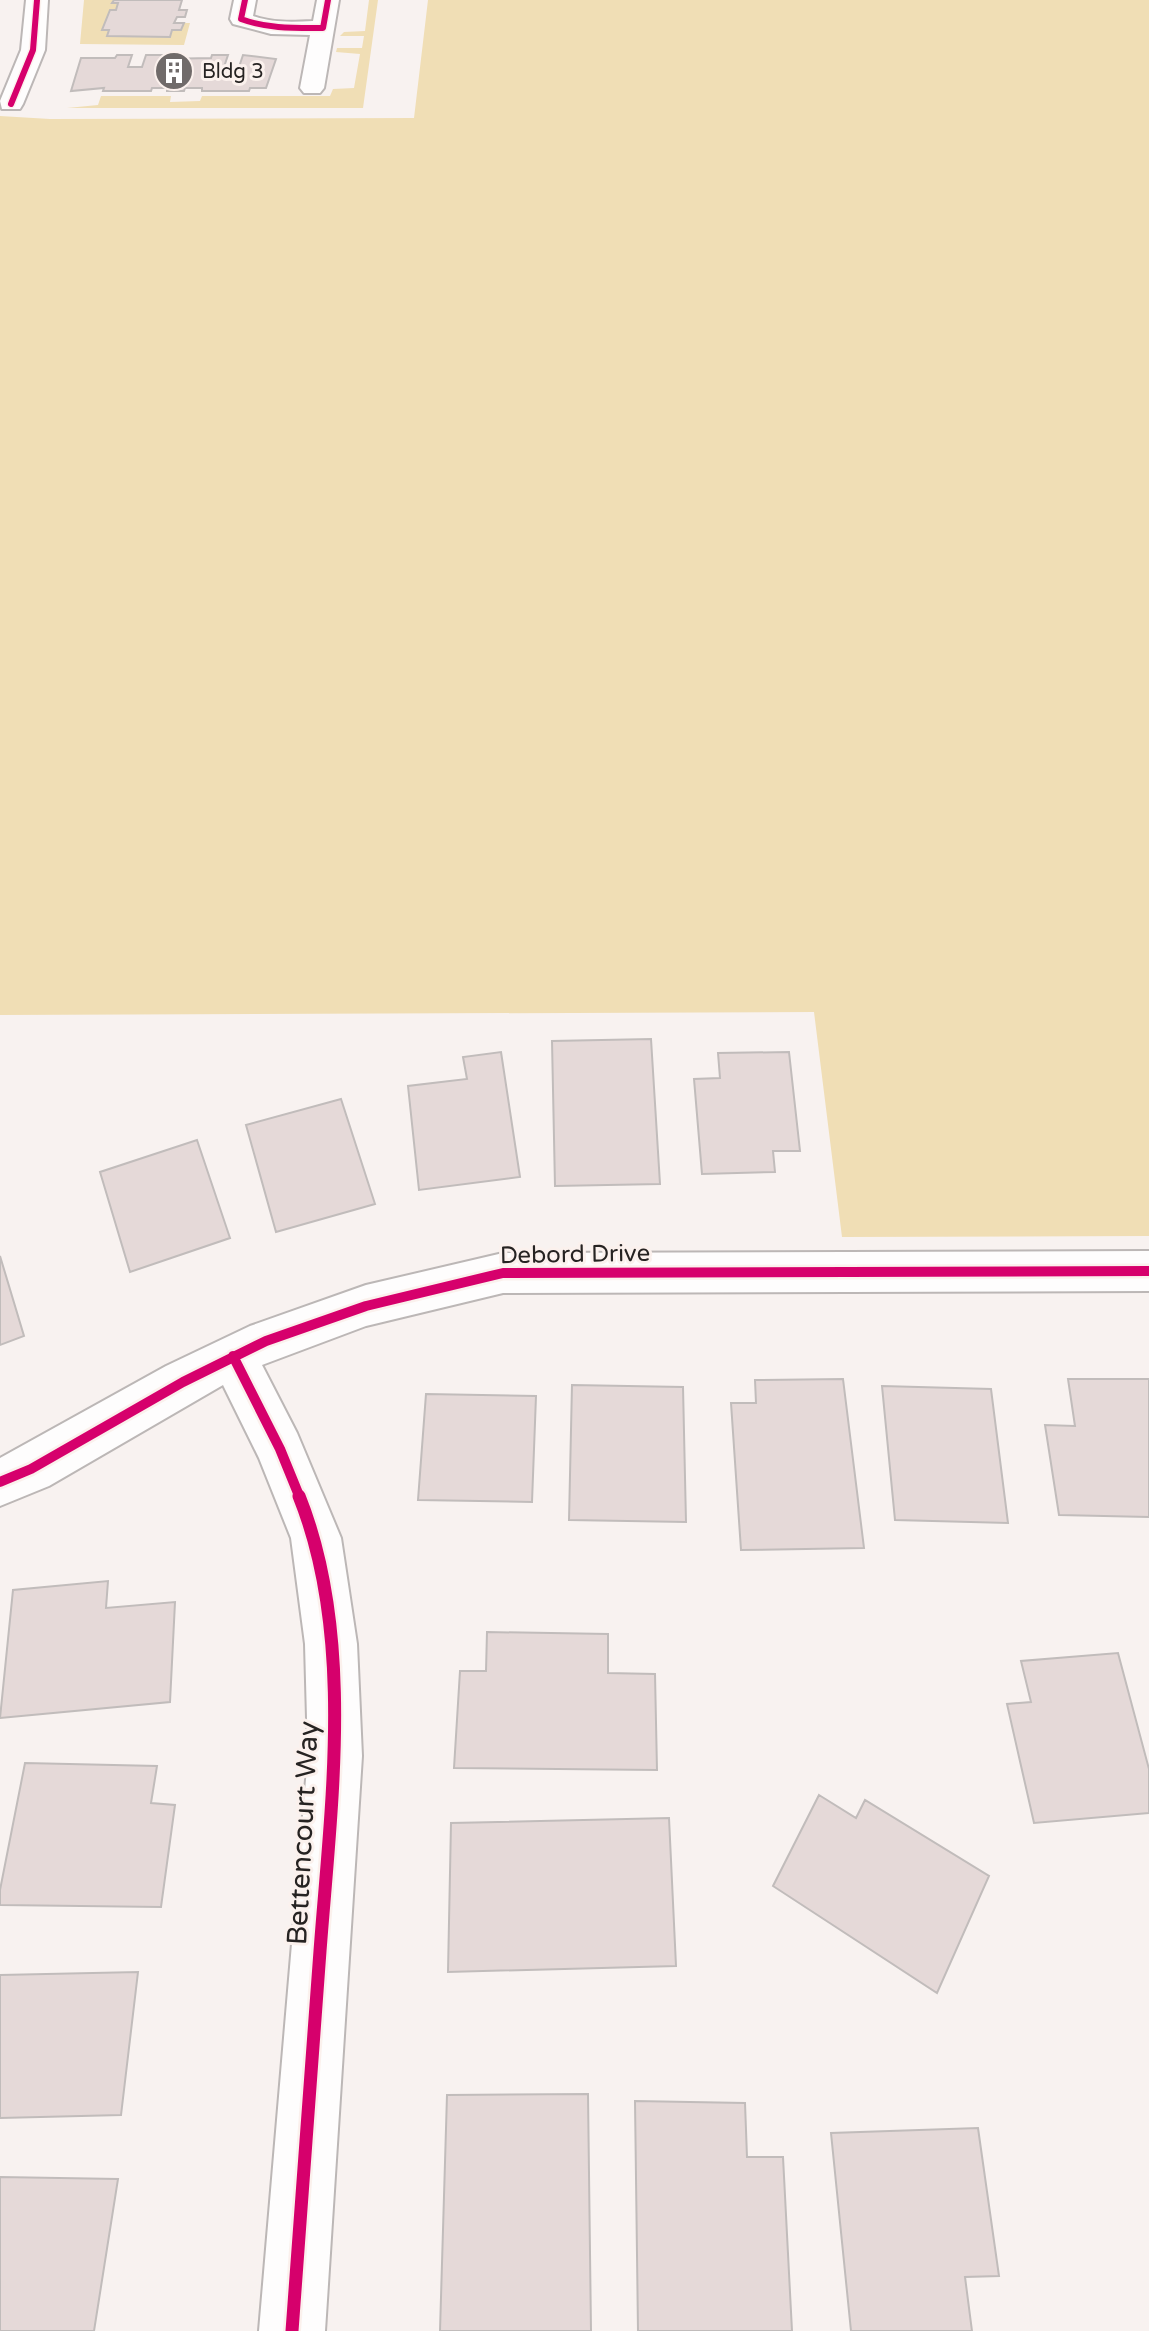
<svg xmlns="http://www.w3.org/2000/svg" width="1149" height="2331" font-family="'Varela Round',sans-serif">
	<rect width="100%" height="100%" fill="#f8f2f0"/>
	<!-- green -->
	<path fill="#f0deb5" d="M84,0H114L113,3H118L107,36L169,37L172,30H181L184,23H190L184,45L80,44Z
		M369,0H378L363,108H67L98,105L101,96H171L170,102L200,101L202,96H330L333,89L354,88L360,54L336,52L337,48H362L364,36H340L344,32L365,31Z
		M428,0H1149V1236L842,1237L814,1012L0,1015V116L50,119L414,118Z"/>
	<!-- building -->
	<path fill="#e5d9d8" stroke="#c1bcbb" stroke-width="2" d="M114,0H182L179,10H187L185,17H177L174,23H184L181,30H172L170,37L107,36L109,30H102L110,10H116L118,3H112Z
		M117,55H132L128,67H142L146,55H163L161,59L211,58L212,55H228L224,67H239L243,55L276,59L266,88H250L249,91H202V88H185L184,91H167V88H152L151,91H103L104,88L71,91L81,58H115Z
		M651,1039L660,1184L555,1186L552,1041Z
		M501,1052L520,1177L419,1190L408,1086L467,1079L463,1057Z
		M789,1052L800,1151H773L775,1172L702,1174L694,1079L720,1078L718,1053Z
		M341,1099L375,1204L276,1232L246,1125Z
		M197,1140L230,1238L130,1272L100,1172Z
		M0,1256L24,1336L0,1345Z
		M843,1379L864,1548L741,1550L731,1403H756L755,1380Z
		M1068,1379H1149V1517L1059,1515L1045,1425L1075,1426Z
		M572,1385L683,1387L686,1522L569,1520Z
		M882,1386L991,1389L1008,1523L895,1520Z
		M426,1394L536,1396L532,1502L418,1500Z
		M108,1581L106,1608L175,1602L170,1702L0,1718L13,1590Z
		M487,1632L608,1634V1673L655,1674L657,1770L454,1768L460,1671H486Z
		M1118,1653L1149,1769V1813L1034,1823L1007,1704L1031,1702L1021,1661Z
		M25,1763L157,1766L151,1803L175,1805L161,1907L0,1905V1890Z
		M819,1795L856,1818L865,1800L989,1876L937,1993L773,1886Z
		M669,1818L676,1966L448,1972L451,1823Z
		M138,1972L121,2115L0,2118V1975Z
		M588,2094L591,2331H440L447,2095Z
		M635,2101L745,2103L747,2157H783L792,2331H638Z
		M978,2128L999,2276L965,2277L972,2331H851L831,2133Z
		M0,2177L118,2179L94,2331H0Z"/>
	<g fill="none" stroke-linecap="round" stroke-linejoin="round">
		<defs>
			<path id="minor" d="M26,0H48L45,50L23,104L20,109H2L0,101L21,50Z
				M234,0H256L253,16C272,23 293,22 313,21L317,0H339L324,88L320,93H304L300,88L310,35L271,34L233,24L230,19Z
				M1149,1251V1291L503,1293L366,1326L262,1365L297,1433L341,1538L357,1644L362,1756L325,2331H259L308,1756L305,1644L291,1538L259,1458L223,1385L49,1486L0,1506V1458L166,1366L250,1326L366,1285L503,1253Z"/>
		</defs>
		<!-- minor casing -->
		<use href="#minor" stroke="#bcb7b6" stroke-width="4"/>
		<!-- minor -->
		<use href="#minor" fill="#fefdfd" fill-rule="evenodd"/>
		<defs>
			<path id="cycleway-far2" d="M245,0L241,19C268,29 295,28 323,28L328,0
				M11,104L33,50L37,0"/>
			<path id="cycleway-far1" d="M233,1356L280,1449L300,1498
				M0,1482L31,1469L183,1382L266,1341L366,1306L503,1273L1149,1271"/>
			<path id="cycleway" d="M292,2331C301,2204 311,2078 320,1951C331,1805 355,1635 299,1496"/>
		</defs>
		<!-- cycleway-far2 casing -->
		<use href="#cycleway-far2" stroke="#fbf1ed" stroke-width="9"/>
		<!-- cycleway-far1 casing -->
		<use href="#cycleway-far1" stroke="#fbf1ed" stroke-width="15"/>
		<!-- cycleway casing -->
		<use href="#cycleway" stroke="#fbf1ed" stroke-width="18"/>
		<!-- cycleway-far2 -->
		<use href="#cycleway-far2" stroke="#d6006c" stroke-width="6"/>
		<!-- cycleway-far1 -->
		<use href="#cycleway-far1" stroke="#d6006c" stroke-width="10"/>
		<!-- cycleway -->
		<use href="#cycleway" stroke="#d6006c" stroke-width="13"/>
	</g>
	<!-- icons -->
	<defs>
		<symbol id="building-disc" viewBox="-11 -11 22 22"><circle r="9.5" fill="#706b6a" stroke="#fbf1ed"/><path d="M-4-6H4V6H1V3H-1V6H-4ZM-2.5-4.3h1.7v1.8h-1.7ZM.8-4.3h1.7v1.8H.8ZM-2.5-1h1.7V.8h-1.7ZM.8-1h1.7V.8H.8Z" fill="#fff"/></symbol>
	</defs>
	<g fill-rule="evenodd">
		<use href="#building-disc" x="152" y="49" width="44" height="44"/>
	</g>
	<g text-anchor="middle" stroke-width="6" stroke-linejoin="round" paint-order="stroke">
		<!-- far-poi labels -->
		<g font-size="20" fill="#262322" stroke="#fbf1ed" text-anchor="start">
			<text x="202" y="78">Bldg 3</text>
		</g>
		<!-- street labels -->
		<g font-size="24" fill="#262322" stroke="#fbf1ed">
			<text transform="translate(575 1254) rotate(-1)" y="8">Debord Drive</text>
		</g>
		<!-- near-street labels -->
		<g font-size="28" fill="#262322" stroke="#fbf1ed">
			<text transform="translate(302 1833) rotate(-87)" y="10">Bettencourt Way</text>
		</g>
	</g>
</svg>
